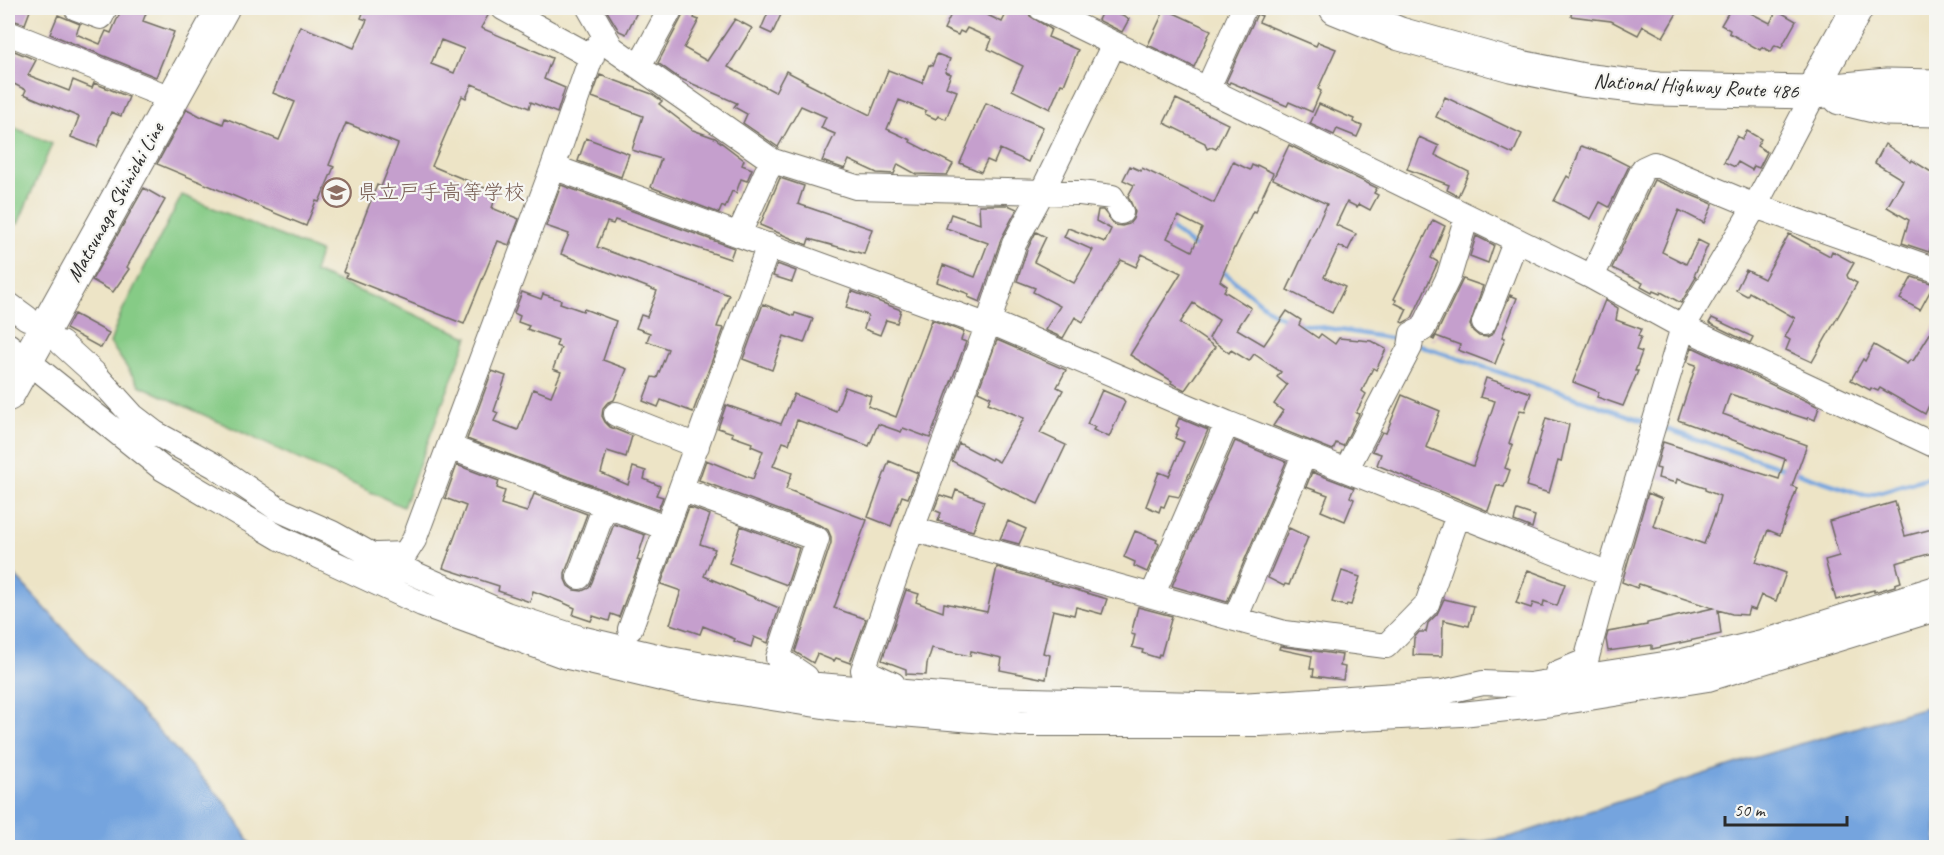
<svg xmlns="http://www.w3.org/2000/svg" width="1944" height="855" font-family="Caveat,'Klee One',sans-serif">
	<rect width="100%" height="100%" fill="#f6f6f2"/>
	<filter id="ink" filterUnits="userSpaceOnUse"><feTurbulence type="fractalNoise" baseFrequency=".0167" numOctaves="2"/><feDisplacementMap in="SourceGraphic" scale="12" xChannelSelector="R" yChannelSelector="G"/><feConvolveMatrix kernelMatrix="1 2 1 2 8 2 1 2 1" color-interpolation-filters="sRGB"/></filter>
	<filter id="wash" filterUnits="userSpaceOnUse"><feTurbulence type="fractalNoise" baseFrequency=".008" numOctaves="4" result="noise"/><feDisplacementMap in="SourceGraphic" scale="24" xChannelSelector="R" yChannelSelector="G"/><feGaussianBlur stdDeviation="1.35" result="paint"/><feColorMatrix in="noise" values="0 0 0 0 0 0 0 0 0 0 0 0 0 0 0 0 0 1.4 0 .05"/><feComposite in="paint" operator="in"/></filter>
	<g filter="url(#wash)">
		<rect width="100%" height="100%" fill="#ede4c6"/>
		<!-- green -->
		<path fill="#86cb86" stroke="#587b58" stroke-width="1.5" d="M8,125L52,144L18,224L8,220Z
			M182,195L320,252L314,272L468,337L403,507L139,385L110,343L121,313Z"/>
		<!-- water -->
		<path fill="#74a4de" stroke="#506884" stroke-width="1.5" d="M8,568L227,805L253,847H8Z
			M1936,704V847H1446L1510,837L1753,758Z"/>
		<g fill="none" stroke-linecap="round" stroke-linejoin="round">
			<!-- stream -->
			<path stroke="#74a4de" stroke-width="4.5" d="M1167,225L1198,250
				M1220,269L1273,313L1287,320
				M1295,323L1402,340
				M1419,345L1647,422
				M1660,427L1867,496L1936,475"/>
		</g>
		<g id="blocks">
			<!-- building -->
			<path fill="#c59fcd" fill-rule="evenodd" d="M8,8H31L25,24L8,19Z
				M122,8H148L143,21L174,32L156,77L50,34L58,15L80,24L76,34L100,44L106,31L111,33Z
				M365,8H489L490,12L481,28L552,58L544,79L565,88L557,113L531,102L529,108L472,84L466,98L462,96L432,166L497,193L492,208L519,219L509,245L498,241L464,324L346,277L347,274L343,272L377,185L381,187L398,144L346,123L329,165L334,167L319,202L316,201L306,226L157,164L187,109L202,117L203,116L223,124L225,118L279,140L295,102L273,93L300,26L354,48L367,20L361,18ZM441,40L464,49L454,73L431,64Z
				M605,8H639L626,34L619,31Z
				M770,8H784L772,34L761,29Z
				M954,8H980L979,11L1002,22L1009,8H1027L1030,16L1051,29L1048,37L1078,50L1064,85L1061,84L1050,109L1012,90L1023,66L988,49L992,39L967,28L964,33L960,31L958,35L944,29Z
				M1104,8L1129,19L1122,32L1098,20Z
				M1572,8H1680L1663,37L1643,26L1638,35L1611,21L1571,16Z
				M1731,8H1741L1770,23L1777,10L1796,21L1781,48L1775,45L1771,52L1762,47L1760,50L1729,33L1730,30L1721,25Z
				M1165,9L1211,30L1194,67L1148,45Z
				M685,11L695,16L694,18L699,20L684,48L707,61L735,19L752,28L728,67L775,92L786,71L807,82L806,83L870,115L888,70L922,83L929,65L932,66L937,54L950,59L945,72L951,74L946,87L957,91L946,119L938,116L936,119L925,114L926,111L899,100L887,129L911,140L910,142L953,164L947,175L916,174L898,164L894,174L877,173L849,160L845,169L822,161L835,134L821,128L826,117L801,106L778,147L743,123L747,114L734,107L737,103L679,78L658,63Z
				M1257,14L1262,16L1259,22L1316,46L1318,42L1336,49L1318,89L1321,91L1312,112L1289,102L1287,106L1230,82L1229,84L1226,82Z
				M12,50L36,60L28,75L69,91L73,80L92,88L94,83L129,97L121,116L111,112L97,147L71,137L79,117L24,94L26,90L8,81V58Z
				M600,75L652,94L662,101L659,104L693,130L715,138L744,160L742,165L752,169L747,181L741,179L736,193L732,191L725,208L722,206L719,213L651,187L661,159L632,150L643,116L592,97Z
				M1445,97L1522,134L1513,154L1436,117Z
				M1176,99L1228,124L1216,149L1211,147L1207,149L1205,143L1164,123Z
				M986,103L1043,127L1028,162L1000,149L994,163L987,160L981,172L960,163Z
				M1319,104L1354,119L1353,122L1362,126L1357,137L1337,129L1334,135L1310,124Z
				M1747,131L1761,139L1757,146L1767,152L1759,168L1754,166L1752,170L1738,162L1735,167L1724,162L1737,136L1742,139Z
				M1419,137L1439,146L1435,155L1469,172L1458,196L1447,190L1449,185L1407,169Z
				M586,138L629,154L621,177L578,161Z
				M1885,144L1911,162L1912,160L1936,175V230L1929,252L1902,243L1909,220L1887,207L1903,180L1875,163Z
				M1289,145L1377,188L1374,193L1378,195L1370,210L1359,204L1357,207L1347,202L1336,225L1356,234L1348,250L1339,246L1324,277L1345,287L1332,313L1287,290L1327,204L1273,179Z
				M1581,146L1605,154L1629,166L1609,207L1600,202L1591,219L1554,201L1567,176L1570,178Z
				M1233,162L1250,170L1252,165L1256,167L1257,165L1273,173L1255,212L1253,211L1235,248H1234L1220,281L1227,286L1224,291L1251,308L1237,329L1264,345L1287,311L1301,320L1299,325L1318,338L1321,334L1335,344L1339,338L1371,341L1386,349L1376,370L1373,368L1362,391L1366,394L1356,413L1359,414L1343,446L1336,443L1333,450L1273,426L1283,411L1274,404L1287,385L1277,377L1281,372L1254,354L1249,361L1231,350L1229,353L1209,338L1219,320L1193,303L1180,323L1215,347L1185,390L1171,383L1172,381L1130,355L1181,273L1142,254L1136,267L1121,260L1083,322L1075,317L1063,338L1045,330L1060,306L1033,292L1035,288L1017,281L1027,250L1036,232L1046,237L1034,262L1074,283L1093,250L1064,237L1068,228L1105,242L1111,229L1096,221L1098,210H1103L1115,225L1122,226L1129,224L1133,219L1135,212L1128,196L1134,185L1123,180L1130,166L1141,171L1142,168L1214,203ZM1178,216L1202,228L1192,251L1167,238Z
				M780,178L804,186L798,204L872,229L864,254L809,239L807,245L760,225Z
				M1654,180L1713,204L1704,223L1679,210L1662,252L1686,264L1698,240L1708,245L1694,276L1696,277L1681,303L1661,292L1660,294L1653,291L1652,293L1641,287L1643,283L1612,268Z
				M561,185L734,248L730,259L615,220L613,224L607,222L597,247L729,295L717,327L724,328L693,412L661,400L658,407L643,401L652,377L657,378L668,349L647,341L650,333L636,328L641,315L647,317L657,291L561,254L569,234L546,226Z
				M144,188L165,200L127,267L129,269L113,292L92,280Z
				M979,205H1008L1017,209L1001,239L980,302L968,297L969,294L937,282L943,265L975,277L988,243L946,228L951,214L980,224Z
				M1433,220L1445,226L1431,258L1438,262L1412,318L1403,323L1401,322L1407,309L1395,303L1396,300L1394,299Z
				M1789,234L1830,256L1832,251L1854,263L1847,275L1848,278L1857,283L1812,362L1786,350L1790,340L1785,337L1795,318L1749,292L1747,296L1736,290L1746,270L1764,279Z
				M1476,236L1494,245L1488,263L1470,256Z
				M777,264L796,271L792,282L773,276Z
				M1912,277L1934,284L1920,310L1900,299Z
				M1463,279L1483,286L1470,325L1473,331L1479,336L1487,337L1493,334L1510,295L1517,298L1502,337L1505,338L1495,364L1458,350L1460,345L1436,336L1434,340L1432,339L1436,335Z
				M851,291L901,310L897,323L886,320L880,335L864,329L868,315L846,308Z
				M522,292L541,299L543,294L561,300L560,303L583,311L584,309L616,321L603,360L627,369L614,400L607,403L603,408L602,416L605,422L610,427L632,436L626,457L607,451L601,473L628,485L633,467L646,471L644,479L660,486L656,495L663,497L658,510L467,439L492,371L506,376L494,411L498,413L494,421L518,430L533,389L551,396L561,372L553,369L561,348L556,346L558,340L527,329L529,326L518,322L520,316L514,313Z
				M1605,300L1618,308L1616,320L1641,329L1638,336L1641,337L1636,350L1642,352L1635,371H1638L1623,406L1597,397L1599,392L1573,382Z
				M763,304L794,316L795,313L813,319L804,343L784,336L772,370L743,359Z
				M74,314L109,333L101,348L66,329Z
				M1712,318L1753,337L1750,343L1709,323Z
				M932,320L964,332L961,340L966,342L930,438L903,428L901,432L878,424L869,446L797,420L789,444L783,442L773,466L792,473L786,489L867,520L834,608L866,619L850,663L836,658L834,661L817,654L813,663L795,652L831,543V537L828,530L822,526L699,480L706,460L753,479L763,451L751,446L752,443L732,436L733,433L718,428L726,405L781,424L794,394L836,411L845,387L871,396L868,406L896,417Z
				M1936,324V404L1931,401L1925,414L1880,388L1878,391L1871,388L1870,390L1851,380L1863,359L1865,361L1874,345L1907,364L1910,360L1913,361Z
				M997,340L1066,370L1057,387L1063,390L1040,433L1066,445L1038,504L1002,487V488L952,461L959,443L991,460L992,458L999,462L1024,418L988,403L991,397L978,391Z
				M1692,347L1819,407L1815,420L1808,417L1807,419L1730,394L1723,414L1807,445L1792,486L1797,488L1780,535L1768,530L1756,562L1786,573L1776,601L1761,595L1755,610L1749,608L1747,615L1732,614L1718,610L1721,634L1652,649V645L1608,651L1606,639L1608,632L1647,625V623L1713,608L1639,584L1637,588L1622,582L1648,493L1662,499L1653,526L1704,544L1716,512L1720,496L1705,490V488L1677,479L1676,483L1658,478L1660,469L1656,468L1663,442L1779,479L1785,459L1678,420L1696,365L1687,362Z
				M1486,378L1531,393L1525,411L1520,410L1509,443L1513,445L1505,468L1510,470L1504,487L1497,485L1488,511L1377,465L1381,454L1372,451L1382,432L1386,433L1402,395L1440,411L1426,447L1473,466L1495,401L1480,397Z
				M1102,390L1123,399L1125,402L1109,437L1093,430L1095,427L1087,424Z
				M1179,418L1208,430L1179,497L1169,495L1164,507L1161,506L1159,512L1146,506L1159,472L1169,476L1184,442L1175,438L1179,428L1176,426Z
				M1546,418L1569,425L1561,462L1558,461L1549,493L1526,486Z
				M1235,441L1286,462L1227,602L1172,586Z
				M889,461L918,473L908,498L902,496L891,526L868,517Z
				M457,465L499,481L497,488L505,491L501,504L527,512L534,494L587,514L565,573V579L568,586L574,590L582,591L589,588L592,582L614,524L645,535L637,560L640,561L619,617L611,614L609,621L593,616L591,621L573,615L575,608L564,603L533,591L530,602L498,591L499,586L443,568L466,506L445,498Z
				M1312,472L1354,488L1350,497L1354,499L1345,521L1321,511L1328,495L1306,487Z
				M956,490L984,501L973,531L938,521L941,513L934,510L940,495L953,499Z
				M1895,502L1905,536L1936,528V552L1896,563L1901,582L1895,584V586L1874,592V590L1836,600L1825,560L1839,556L1829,521Z
				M689,507L710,515L700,544L715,549L704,576L779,608L768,643L754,637L751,647L734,641L735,639L703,626L700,634L670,624L681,591L661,584Z
				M1517,510L1535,516L1532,528L1514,521Z
				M1008,521L1026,529L1019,544L1000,539Z
				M741,526L799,548L787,585L729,563Z
				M1289,528L1308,537L1289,585L1285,584L1284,586L1268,578Z
				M1135,531L1157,540L1156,542L1159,544L1147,572L1134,566L1135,562L1124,557Z
				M997,567L1107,599L1102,614L1076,607L1074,615L1053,610L1043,653L1050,655L1046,679L1000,670L1002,658L971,651L970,656L932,648L927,664L926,675L906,674V669L882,660L906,590L919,594L916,602L943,612L944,603L987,612Z
				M1528,570L1565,584L1557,606L1544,601L1543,606L1533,603L1531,608L1516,603Z
				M1342,571L1360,577L1351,605L1347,604L1346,606L1332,602Z
				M1444,599L1474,606L1469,626L1443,620L1442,656L1413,655L1414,638L1419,632H1426L1428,623L1437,614Z
				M1138,607L1172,616L1161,655L1159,654L1158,658L1142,653L1143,650L1132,647L1135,635L1131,634Z
				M1280,646L1342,655L1340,666L1345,667L1343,680L1313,676L1314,669H1310L1312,656L1279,649Z"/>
		</g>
	</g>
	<g filter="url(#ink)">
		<use href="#blocks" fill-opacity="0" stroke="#6f6c61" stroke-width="1.5"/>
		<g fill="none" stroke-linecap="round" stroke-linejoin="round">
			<defs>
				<path id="minor" d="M76,8L101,17L105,8
					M503,8L592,57
					M1041,8L1592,277L1683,327L1936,446
					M8,33L173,99
					M605,36L612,48L773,161L856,187L1080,193L1112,197L1121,212
					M639,67L671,8
					M1207,90L1244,8
					M553,167L983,324H995L1227,423L1609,574
					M739,234L766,173L773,161
					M1592,277L1643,169L1654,164L1755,206L1936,270
					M8,304L27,318
					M1484,323L1516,240
					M61,343L94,373L133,416L155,433L215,466L278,509L332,533L372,555L506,614L580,638L665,658L806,684L991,699L1240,705L1443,692L1483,683L1529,685L1683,661L1766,641L1936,588
					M8,345L163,469L280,538L422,604L564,656L683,684L842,709L1021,724H1259L1462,714L1552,704L1708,679L1936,609
					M616,414L697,446
					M449,447L666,528
					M1346,470L1410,347L1412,334L1423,329L1449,276L1467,216
					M681,489L817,539L778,658L806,677V683
					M912,529L1285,633L1386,646L1427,604L1458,515
					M377,555L405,554L414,540L553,167L593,52L605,36L589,8
					M579,577L605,506
					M1152,596L1227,423
					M1235,619L1305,453
					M630,629L769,245
					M1557,673L1586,661L1609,574L1683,327L1755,206L1815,92
					M893,684L863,670L912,529L988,324L1014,244L1042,192L1114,44"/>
				<path id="major" d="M1815,92L1819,77L1857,8
					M8,395L223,8"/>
				<path id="highway" d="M1336,8L1400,34L1511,65L1583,80L1658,89L1815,92L1887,85L1936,86
					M1840,98L1886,109L1936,110"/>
			</defs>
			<!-- minor casing -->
			<use href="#minor" stroke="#6f6c61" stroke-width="26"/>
			<!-- major casing -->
			<use href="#major" stroke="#6f6c61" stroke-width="34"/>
			<!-- highway casing -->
			<use href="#highway" stroke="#6f6c61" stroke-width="35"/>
			<!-- minor -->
			<use href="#minor" stroke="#fff" stroke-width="24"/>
			<!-- major -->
			<use href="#major" stroke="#fff" stroke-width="32"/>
			<!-- highway -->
			<use href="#highway" stroke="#fff" stroke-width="33"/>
		</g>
	</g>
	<!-- icons -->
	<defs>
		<symbol id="school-ring" viewBox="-11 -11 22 22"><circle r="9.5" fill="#f6f6f2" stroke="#8d6e63" stroke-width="1.5"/><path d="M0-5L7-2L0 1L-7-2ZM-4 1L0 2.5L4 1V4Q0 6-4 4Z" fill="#8d6e63"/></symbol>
	</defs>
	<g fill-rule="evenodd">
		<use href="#school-ring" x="320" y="176" width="33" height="33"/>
	</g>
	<g text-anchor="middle" stroke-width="4.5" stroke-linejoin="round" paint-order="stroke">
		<!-- street labels -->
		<g font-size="21" fill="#2b2b2b" stroke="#f6f6f2">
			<text transform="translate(1696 86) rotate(3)" y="7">National Highway Route 486</text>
			<text transform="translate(115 202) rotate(-61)" y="7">Matsunaga Shinichi Line</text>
		</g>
		<!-- education labels -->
		<g font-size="21" fill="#785e54" stroke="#f6f6f2" text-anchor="start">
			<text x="357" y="199">県立戸手高等学校</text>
		</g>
	</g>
	<!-- margin -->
	<rect width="1944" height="855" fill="none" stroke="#f6f6f2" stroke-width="30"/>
	<!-- scale -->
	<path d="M1725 816v9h122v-9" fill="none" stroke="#2b2b2b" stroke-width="3"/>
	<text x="1734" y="816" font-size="18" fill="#2b2b2b" stroke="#f6f6f2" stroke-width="4.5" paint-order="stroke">50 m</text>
</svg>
